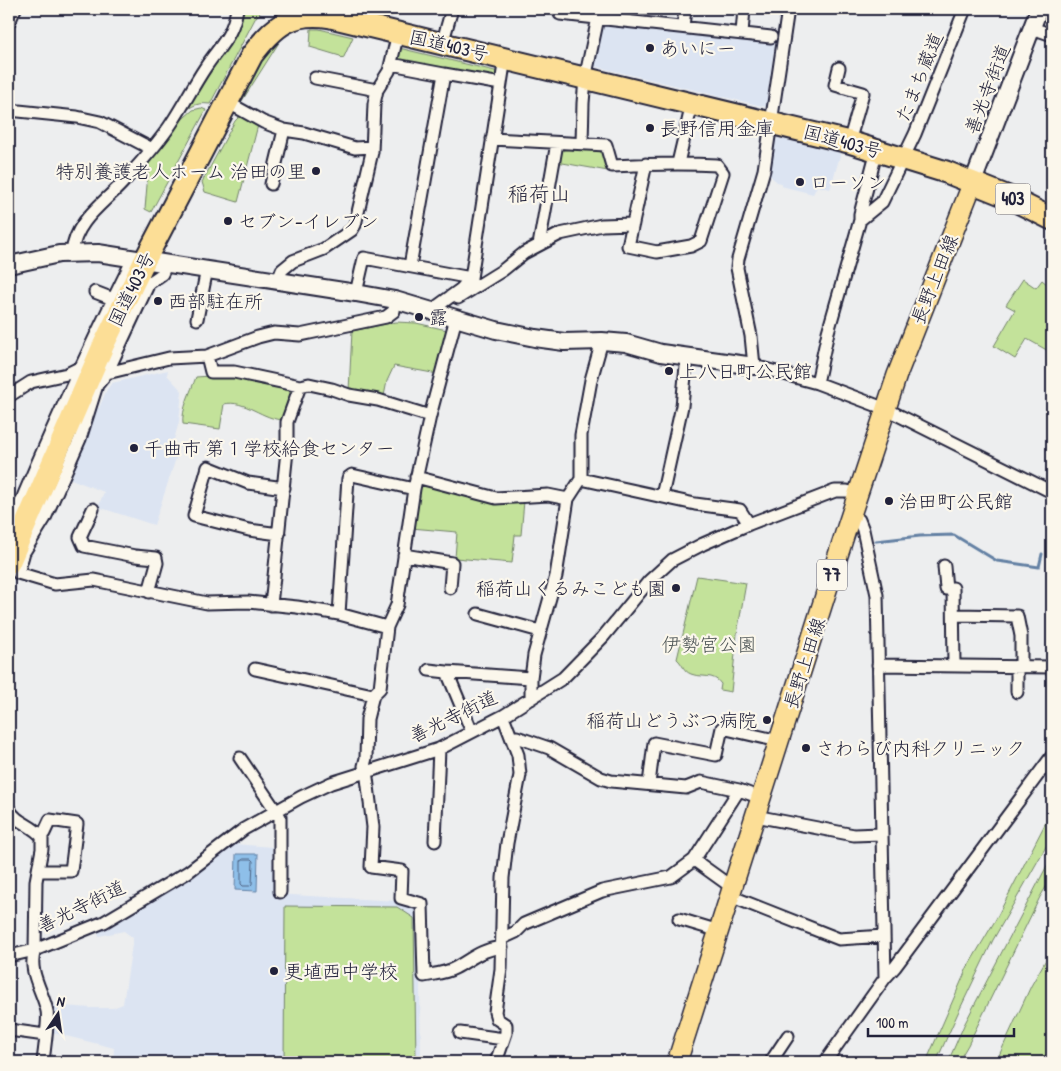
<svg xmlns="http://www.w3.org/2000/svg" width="1061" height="1071" font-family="'Patrick Hand','Klee One',sans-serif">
	<rect width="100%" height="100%" fill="#edeeef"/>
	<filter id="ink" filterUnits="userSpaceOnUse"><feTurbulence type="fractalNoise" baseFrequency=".02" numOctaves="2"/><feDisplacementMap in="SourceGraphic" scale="10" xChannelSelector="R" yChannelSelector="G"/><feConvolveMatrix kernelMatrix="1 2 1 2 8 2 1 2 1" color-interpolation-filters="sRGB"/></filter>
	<g filter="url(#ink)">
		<!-- built -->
		<path fill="#dce4f2" d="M605,24L775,42L766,107L593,66L603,25Z
			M773,137L841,153L830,189L817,186L813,194L781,186V183L777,182L767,173Z
			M168,370L167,375L182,391L179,422L173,443L180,446L154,525L98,507L104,492L66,477L97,408H99L107,389L112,383Z
			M235,844L272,847L274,894L398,901L419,911L421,1062H113L114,1048L50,1032V1005L91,1008H113L123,1004L133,938L124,931L99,936L97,932L112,925L187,879Z"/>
		<!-- green -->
		<path fill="#c3e29a" stroke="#72826a" d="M240,9H264L256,17L210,104C193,102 189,108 178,119L199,85L236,35Z
			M311,29H319L353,37L343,59L340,56L310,47Z
			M285,33L240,104L237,103L262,54Z
			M399,48L499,72L498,78L495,79L397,60Z
			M201,108L206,110L151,212L145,209L149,161L171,129L193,110Z
			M243,116L258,125L238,202L205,192L202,182L235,121L239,117Z
			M562,147L600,150L605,154L608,171L557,162L560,149Z
			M1023,279L1036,288L1042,280L1047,284L1050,281L1052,283V353L1027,339L1015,359L994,346L1015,310L1006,305Z
			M396,322L416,323L447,330L438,374L394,366L387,381L384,396L349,391L352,331Z
			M225,375L293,390L284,420C263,420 245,399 224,404L220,429L183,424C181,410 191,391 196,377Z
			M422,483L524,501L521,535H515L512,563L455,558L457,532L411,528L419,485Z
			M697,576L746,583L737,634L731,692L720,690L721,684C714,673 701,678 691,674C683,671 683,664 677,659Z
			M1052,815V836L993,940L957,1015L936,1062H926L967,968L996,919L1045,824Z
			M1052,856V877L1040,897L968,1045L958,1062H948L964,1025L993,969Z
			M285,906L397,907L414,918L416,1062H284Z
			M1052,949V1062H996L1031,986Z"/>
		<!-- water -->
		<path fill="#8ebfe9" stroke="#6380a3" d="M236,854H258L257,891L235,890Z"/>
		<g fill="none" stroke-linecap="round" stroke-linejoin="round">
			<!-- shore -->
			<path stroke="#4d6181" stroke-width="1" d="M244,859H251L253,861L252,884L250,886H243L241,884V861Z"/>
			<!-- stream -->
			<path stroke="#6380a3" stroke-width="3" d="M876,541L920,536L954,535L997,561L1039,567L1042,554"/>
			<defs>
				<path id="street" d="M561,9L560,14L771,37
					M788,9L764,170L738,259L737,268L751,336L754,366L817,383L886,409L1052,492
					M9,22L15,9
					M683,27L685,9
					M1032,28L1052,35
					M742,33L744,9
					M442,44L452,9
					M391,64L444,74
					M839,68L835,85L863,93L849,142
					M315,78L377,90
					M227,102L263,122L284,130L304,133L355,148L372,147
					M9,110L77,117L100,122L152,149
					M492,139L606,145L612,166C647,164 682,163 717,165L723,173L701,241L691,246L657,252L628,246L646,164
					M582,143L583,103L585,79L598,18
					M678,163L692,104
					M271,184L284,130
					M860,220V214L877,150
					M539,245L557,143
					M72,253C75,220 105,203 125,180C141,162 158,144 171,124C183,106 193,86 205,68C220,45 232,38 237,9
					M410,266L444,74L501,84
					M278,280L282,270L293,261L324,249L352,230L355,225L372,152L374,104L377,90L389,71L398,33
					M95,292L113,299
					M356,293L364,258L471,278
					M458,298L503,270L524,253L560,234L602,225L633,224
					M432,310L461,289L471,278L505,58
					M456,318L430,416L414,489L397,605L387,627L380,688L373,695L367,719L366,758L364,766L367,778L373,827L371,867L402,871L401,898L422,904L424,976C434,974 446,973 455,968C473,958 480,950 502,947
					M197,319L207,269
					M207,356L211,372H234L300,386L309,384L332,389L349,395L378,400L430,416
					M817,383L828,332L860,220L882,202L915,134L965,9
					M9,396L31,382L67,374L81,367L107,373L169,358L207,356L258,337L274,333L300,335L386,317L394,311L395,300
					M416,477L496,498L548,495L568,499
					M581,479L695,504L740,510L749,524
					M662,496L682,406L687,356
					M93,509L80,537L84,546L135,556L156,558L157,563L149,592
					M9,531C45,441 87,352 130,265
					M279,534L249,530L194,516L208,467L248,483L284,488
					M21,551L24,552L18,573L55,584L94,580L207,603L248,602L297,607L339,614L387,627
					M24,552L45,518L80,439L97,385L107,373L149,283L162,274L167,263
					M404,555L452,563L450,588
					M944,566L946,589L953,588L954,665
					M271,605L287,451V422L300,386
					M339,614L348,478L352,475L414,489
					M478,614L540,631
					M954,615L1017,616L1021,636V666
					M878,665L1052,667
					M1017,666V692
					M255,669L373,695
					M429,670L447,672
					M531,699V678L534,655L556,576L568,499L581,479V435L591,380L602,341
					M472,732L447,672L531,678
					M512,738L517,737L549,748L601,778L611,781L686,788L701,782L739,790L761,798
					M240,758L280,817V892
					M649,784L654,743L716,755L722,728L779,741
					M9,809C17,824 32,824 42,837V849L36,881L35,950C27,971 43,991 47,1011C49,1020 44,1051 43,1062
					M755,816L854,835L881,834
					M435,841L439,749
					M694,860L726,883L733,886
					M38,871H71L77,824L50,820L44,833L41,835
					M730,896L839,939L884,936
					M679,919L719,931
					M503,938L516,932L524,924L602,891L671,877L694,860L739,790
					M9,956L35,950L104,922L188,872L244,829L301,797L331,783L439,749L503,716L563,678L603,637L649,581L672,560L703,544L749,524L835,491H847L858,494
					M885,978L895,967L1052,756
					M9,1030L45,1035
					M460,1033L504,1039
					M772,1060L788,1036
					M496,1062L506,1033V1025L497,1019L495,1012L501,969L503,878L507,843L520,775L518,755L503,716
					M825,1062L885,978L877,595L863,530L859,520L851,513"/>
				<path id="secondary" d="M973,182L1039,9
					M9,265L59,254L98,253L356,293L395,300L496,330L535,338L564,342L602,341L626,343L661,353L754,366"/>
				<path id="primary" d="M677,1062L846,530L897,375L973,182"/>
				<path id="highway" d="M9,563L103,346L145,260L252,55C274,26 292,10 331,17L849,142L946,172L1006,196L1052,219"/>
			</defs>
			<!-- street casing -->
			<use href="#street" stroke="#22223b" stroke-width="15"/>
			<!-- secondary casing -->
			<use href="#secondary" stroke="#22223b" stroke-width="20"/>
			<!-- primary casing -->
			<use href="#primary" stroke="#22223b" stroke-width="22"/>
			<!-- highway casing -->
			<use href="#highway" stroke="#22223b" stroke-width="25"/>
			<!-- street -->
			<use href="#street" stroke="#fbf7ec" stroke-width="11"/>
			<!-- secondary -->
			<use href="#secondary" stroke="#fbf7ec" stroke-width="16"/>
			<!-- primary -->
			<use href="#primary" stroke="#fcde96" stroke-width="19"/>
			<!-- highway -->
			<use href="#highway" stroke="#fcde96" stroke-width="21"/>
		</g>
	</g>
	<!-- markers -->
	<g fill="#22223b" stroke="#fbf7ec" stroke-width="2">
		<circle cx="650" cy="48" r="5"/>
		<circle cx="650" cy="128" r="5"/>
		<circle cx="316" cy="171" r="5"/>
		<circle cx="800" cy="182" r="5"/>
		<circle cx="228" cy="221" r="5"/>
		<circle cx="158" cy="301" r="5"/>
		<circle cx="419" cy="317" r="5"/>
		<circle cx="669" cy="371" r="5"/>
		<circle cx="134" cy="448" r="5"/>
		<circle cx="889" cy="501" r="5"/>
		<circle cx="676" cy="588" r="5"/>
		<circle cx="767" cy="720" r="5"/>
		<circle cx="806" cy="748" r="5"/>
		<circle cx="274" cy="971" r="5"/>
	</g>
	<g text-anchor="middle" stroke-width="4.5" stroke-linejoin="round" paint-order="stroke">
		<!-- shield labels -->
		<g fill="#fbf7ec" stroke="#636270" stroke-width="1">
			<rect x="995.5" y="183.5" width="35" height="31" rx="4"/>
			<rect x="817" y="559.5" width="30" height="31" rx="4"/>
		</g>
		<g font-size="18" font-weight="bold" fill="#22223b">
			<text x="1013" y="205">403</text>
			<text x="832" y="581">77</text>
		</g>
		<!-- street labels -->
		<g font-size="19" fill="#22223b" stroke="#fbf7ec">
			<text transform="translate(449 45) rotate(13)" y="7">国道403号</text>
			<text transform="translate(919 77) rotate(-68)" y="7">たまち蔵道</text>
			<text transform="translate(987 89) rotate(-69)" y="7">善光寺街道</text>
			<text transform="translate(843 141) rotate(15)" y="7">国道403号</text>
			<text transform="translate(934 279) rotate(-68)" y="7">長野上田線</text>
			<text transform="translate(131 289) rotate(-64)" y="7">国道403号</text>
			<text transform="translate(804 663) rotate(-72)" y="7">長野上田線</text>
			<text transform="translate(453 716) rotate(-26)" y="7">善光寺街道</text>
			<text transform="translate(81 906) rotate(-26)" y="7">善光寺街道</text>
		</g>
		<!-- poi labels -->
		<g font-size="19" fill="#22223b" stroke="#fbf7ec" text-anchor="start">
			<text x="660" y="55">あいにー</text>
			<text x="660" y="135">長野信用金庫</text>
			<text x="306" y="178" text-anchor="end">特別養護老人ホーム 治田の里</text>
			<text x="810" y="189">ローソン</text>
			<text x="238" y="228">セブン-イレブン</text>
			<text x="168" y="308">西部駐在所</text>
			<text x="429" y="324">露</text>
			<text x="679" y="378">上八日町公民館</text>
			<text x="144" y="455">千曲市 第１学校給食センター</text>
			<text x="899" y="508">治田町公民館</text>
			<text x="666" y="595" text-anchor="end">稲荷山くるみこども園</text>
			<text x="757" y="727" text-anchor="end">稲荷山どうぶつ病院</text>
			<text x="816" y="755">さわらび内科クリニック</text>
			<text x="284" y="978">更埴西中学校</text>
		</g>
		<!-- park labels -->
		<g font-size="19" fill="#4a5253" stroke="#fbf7ec">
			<text x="709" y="651">伊勢宮公園</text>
		</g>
		<!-- quarter labels -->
		<g font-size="21" fill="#22223b" stroke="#fbf7ec">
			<text x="539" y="201">稲荷山</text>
		</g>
	</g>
	<!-- margin -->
	<rect width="1061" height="1071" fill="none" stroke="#fbf7ec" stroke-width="30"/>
	<rect x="15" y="15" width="1031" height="1041" fill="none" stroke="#22223b" stroke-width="2" filter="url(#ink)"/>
	<!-- north arrow -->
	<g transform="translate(58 1014) rotate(13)" stroke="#fbf7ec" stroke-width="4" paint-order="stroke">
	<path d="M0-4L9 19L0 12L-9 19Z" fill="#22223b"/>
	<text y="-8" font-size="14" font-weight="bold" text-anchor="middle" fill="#22223b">N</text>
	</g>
	<!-- scale -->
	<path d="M868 1028v8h146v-8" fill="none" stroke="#22223b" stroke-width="2.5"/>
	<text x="876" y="1028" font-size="15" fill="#22223b" stroke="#fbf7ec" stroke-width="4" paint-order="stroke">100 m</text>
</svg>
